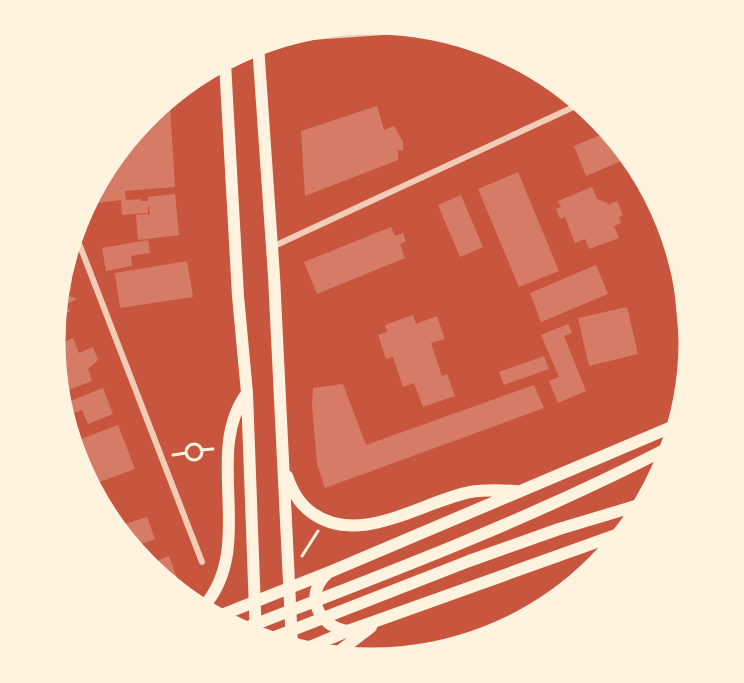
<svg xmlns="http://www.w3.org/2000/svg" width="744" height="683" font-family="Inter,sans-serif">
	<rect width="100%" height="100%" fill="#c8553d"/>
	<!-- building -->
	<path fill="#d67c66" d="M162,105H170L175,187L125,191L126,200L141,199V201H148V197L175,194L179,235L138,240L136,215L150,214L148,204V213L122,215L121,200L88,204L147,116Z
		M377,106L384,130L394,126L403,142V151L398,150V160L305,196L301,131Z
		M608,132L626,159L586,176L574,146Z
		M518,172L559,271L519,287L478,189Z
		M592,187L597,199L608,203L607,205L617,201L623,215L619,217L621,223L614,226L619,238L589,249L585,239L575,243L565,217L560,219L556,209L561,207L558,201Z
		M461,195L483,247L460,257L438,205Z
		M391,227L395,236L403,233L406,241L400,244L405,258L317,294L304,262Z
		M148,240L150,253L131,256L132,266L106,271L102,248Z
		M187,261L193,297L120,308L115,273Z
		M596,265L608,294L541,322L530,293Z
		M72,287L68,295L77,299L64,306L71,311L58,316L63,291Z
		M627,307L638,354L589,366L578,318Z
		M413,315L416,324L437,316L445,339L431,343L442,376L447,374L455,396L423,407L414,383L403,387L393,357L386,359L378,335L387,332L385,325Z
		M568,324L572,333L564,336L586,391L558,403L549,381L559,377L541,335Z
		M73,338L79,353L93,347L98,360L88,369L92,381L63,392L54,346Z
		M544,356L549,369L504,385L499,372Z
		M343,384L366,445L534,385L544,408L325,488L317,464L312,405L313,388Z
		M103,388L113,414L88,424L82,410L69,415L65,403Z
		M118,425L135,469L91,485L77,463L73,442Z
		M147,517L155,539L133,547L119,526Z
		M169,556L177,578L173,585L145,565Z"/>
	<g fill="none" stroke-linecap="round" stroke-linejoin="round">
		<!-- path -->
		<path stroke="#fff3e0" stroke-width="3" d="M186 452a8 8 0 1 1 16 0a8 8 0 1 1-16 0Z
			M201,450L213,449
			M173,455L186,453
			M302,556L318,531"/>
		<!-- service -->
		<path stroke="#f1ccb7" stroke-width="4" d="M284,40L398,32"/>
		<!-- minor -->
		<path stroke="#f1ccb7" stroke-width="6" d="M75,233L202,562
			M272,247L580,104
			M674,254L685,373"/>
		<!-- primary -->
		<path stroke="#fff3e0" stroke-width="12" d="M258,45L274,276L292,644
			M225,63L238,296L247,393L256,637
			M287,476C292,491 299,504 312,513C360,547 421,502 470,492C486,489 501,490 516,491
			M328,573C303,594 318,627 348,631
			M204,606C257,545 202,453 247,393
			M219,616L332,571L674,426
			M240,630C386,574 531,519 670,447
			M267,640L469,561L559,529L639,505
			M307,648L348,631L619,534
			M337,653L371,627"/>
	</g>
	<!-- crop -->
	<path d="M0 0H744V683H0ZM64 341a308 308 0 1 1 616 0a308 308 0 1 1-616 0Z" fill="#fff3e0" fill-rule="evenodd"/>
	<path fill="none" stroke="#fff3e0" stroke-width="3" d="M64 341a308 308 0 1 1 616 0a308 308 0 1 1-616 0Z"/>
</svg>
